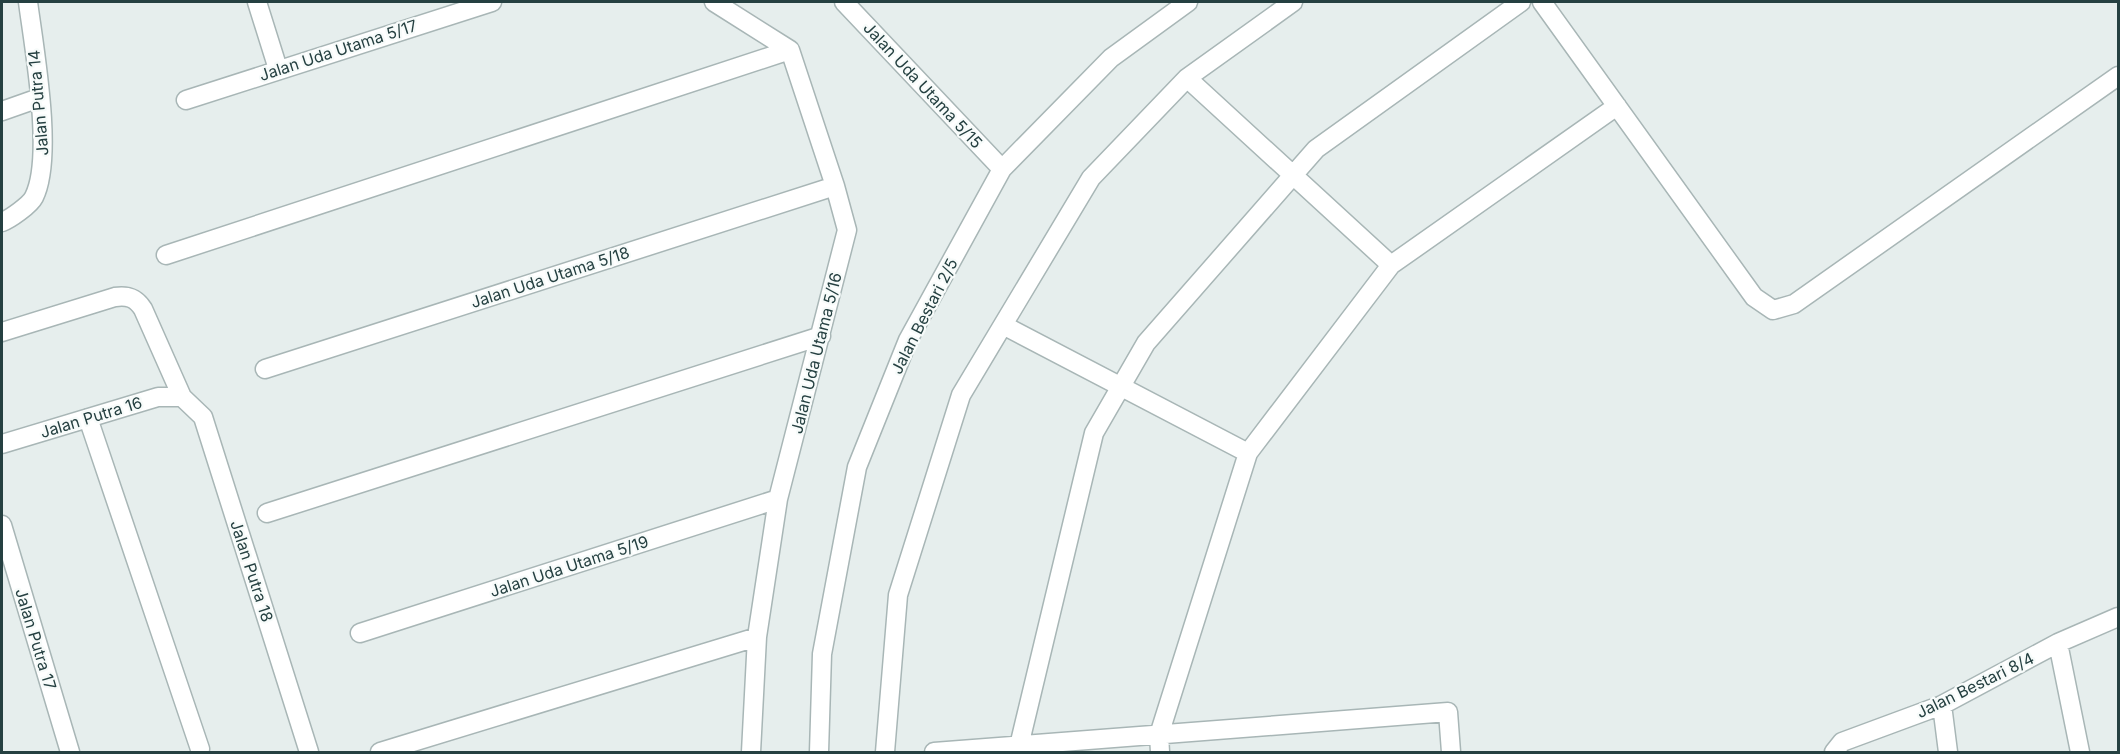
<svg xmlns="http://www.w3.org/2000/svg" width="2120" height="754" font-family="Inter,sans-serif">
	<rect width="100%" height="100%" fill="#e6eeed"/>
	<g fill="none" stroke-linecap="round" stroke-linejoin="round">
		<defs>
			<path id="minor" d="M257,2L278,69
				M714,2L790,50L835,186L847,230L778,499L757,637L751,752
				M844,2L1002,169
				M1542,2L1754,297L1773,310L1794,304L2118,76
				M1187,78L1391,265
				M186,100L492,2
				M2,111L39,98
				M2,222C10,219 30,205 34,197C54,157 34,48 28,2
				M166,255L790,50
				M1003,325L1248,453
				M2,332L115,297C128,295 136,298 143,309L182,397L203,417L309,752
				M265,369L835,186
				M88,418L200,749
				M2,444L158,397H182
				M267,513L821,336
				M2,525L70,752
				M360,633L778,499
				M2058,643L2080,752
				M1942,705L1948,752
				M1019,746L1094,433L1146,343L1316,149L1521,2
				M380,752L757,637
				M819,752L822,654L857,467L908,340L1002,169L1111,58L1188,2
				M885,752L898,595L961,395L1091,178L1187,78L1293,2
				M934,752L1448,712L1451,752
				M1160,752L1159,735L1248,453L1391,265L1617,106
				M1834,752L1842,742L1942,705L2058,643L2118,617"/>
		</defs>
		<!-- minor casing -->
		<use href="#minor" stroke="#a8b6b6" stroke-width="21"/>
		<!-- minor -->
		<use href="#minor" stroke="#fff" stroke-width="18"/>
	</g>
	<g text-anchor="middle" stroke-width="4.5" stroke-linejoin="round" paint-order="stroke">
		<!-- street labels -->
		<g font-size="16" fill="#254041" stroke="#f7fbfa">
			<text transform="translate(338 50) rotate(-18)" y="6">Jalan Uda Utama 5/17</text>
			<text transform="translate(923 85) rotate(47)" y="6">Jalan Uda Utama 5/15</text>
			<text transform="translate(38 103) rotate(-95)" y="6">Jalan Putra 14</text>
			<text transform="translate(550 277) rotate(-18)" y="6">Jalan Uda Utama 5/18</text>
			<text transform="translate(924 316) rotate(-63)" y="6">Jalan Bestari 2/5</text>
			<text transform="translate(816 353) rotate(-76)" y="6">Jalan Uda Utama 5/16</text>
			<text transform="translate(91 417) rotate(-17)" y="6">Jalan Putra 16</text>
			<text transform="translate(569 566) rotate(-18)" y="6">Jalan Uda Utama 5/19</text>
			<text transform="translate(252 571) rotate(72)" y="6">Jalan Putra 18</text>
			<text transform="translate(36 639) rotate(73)" y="6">Jalan Putra 17</text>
			<text transform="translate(1975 685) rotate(-26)" y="6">Jalan Bestari 8/4</text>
		</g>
	</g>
	<!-- border -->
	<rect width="2120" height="754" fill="none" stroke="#254041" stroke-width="6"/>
</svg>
